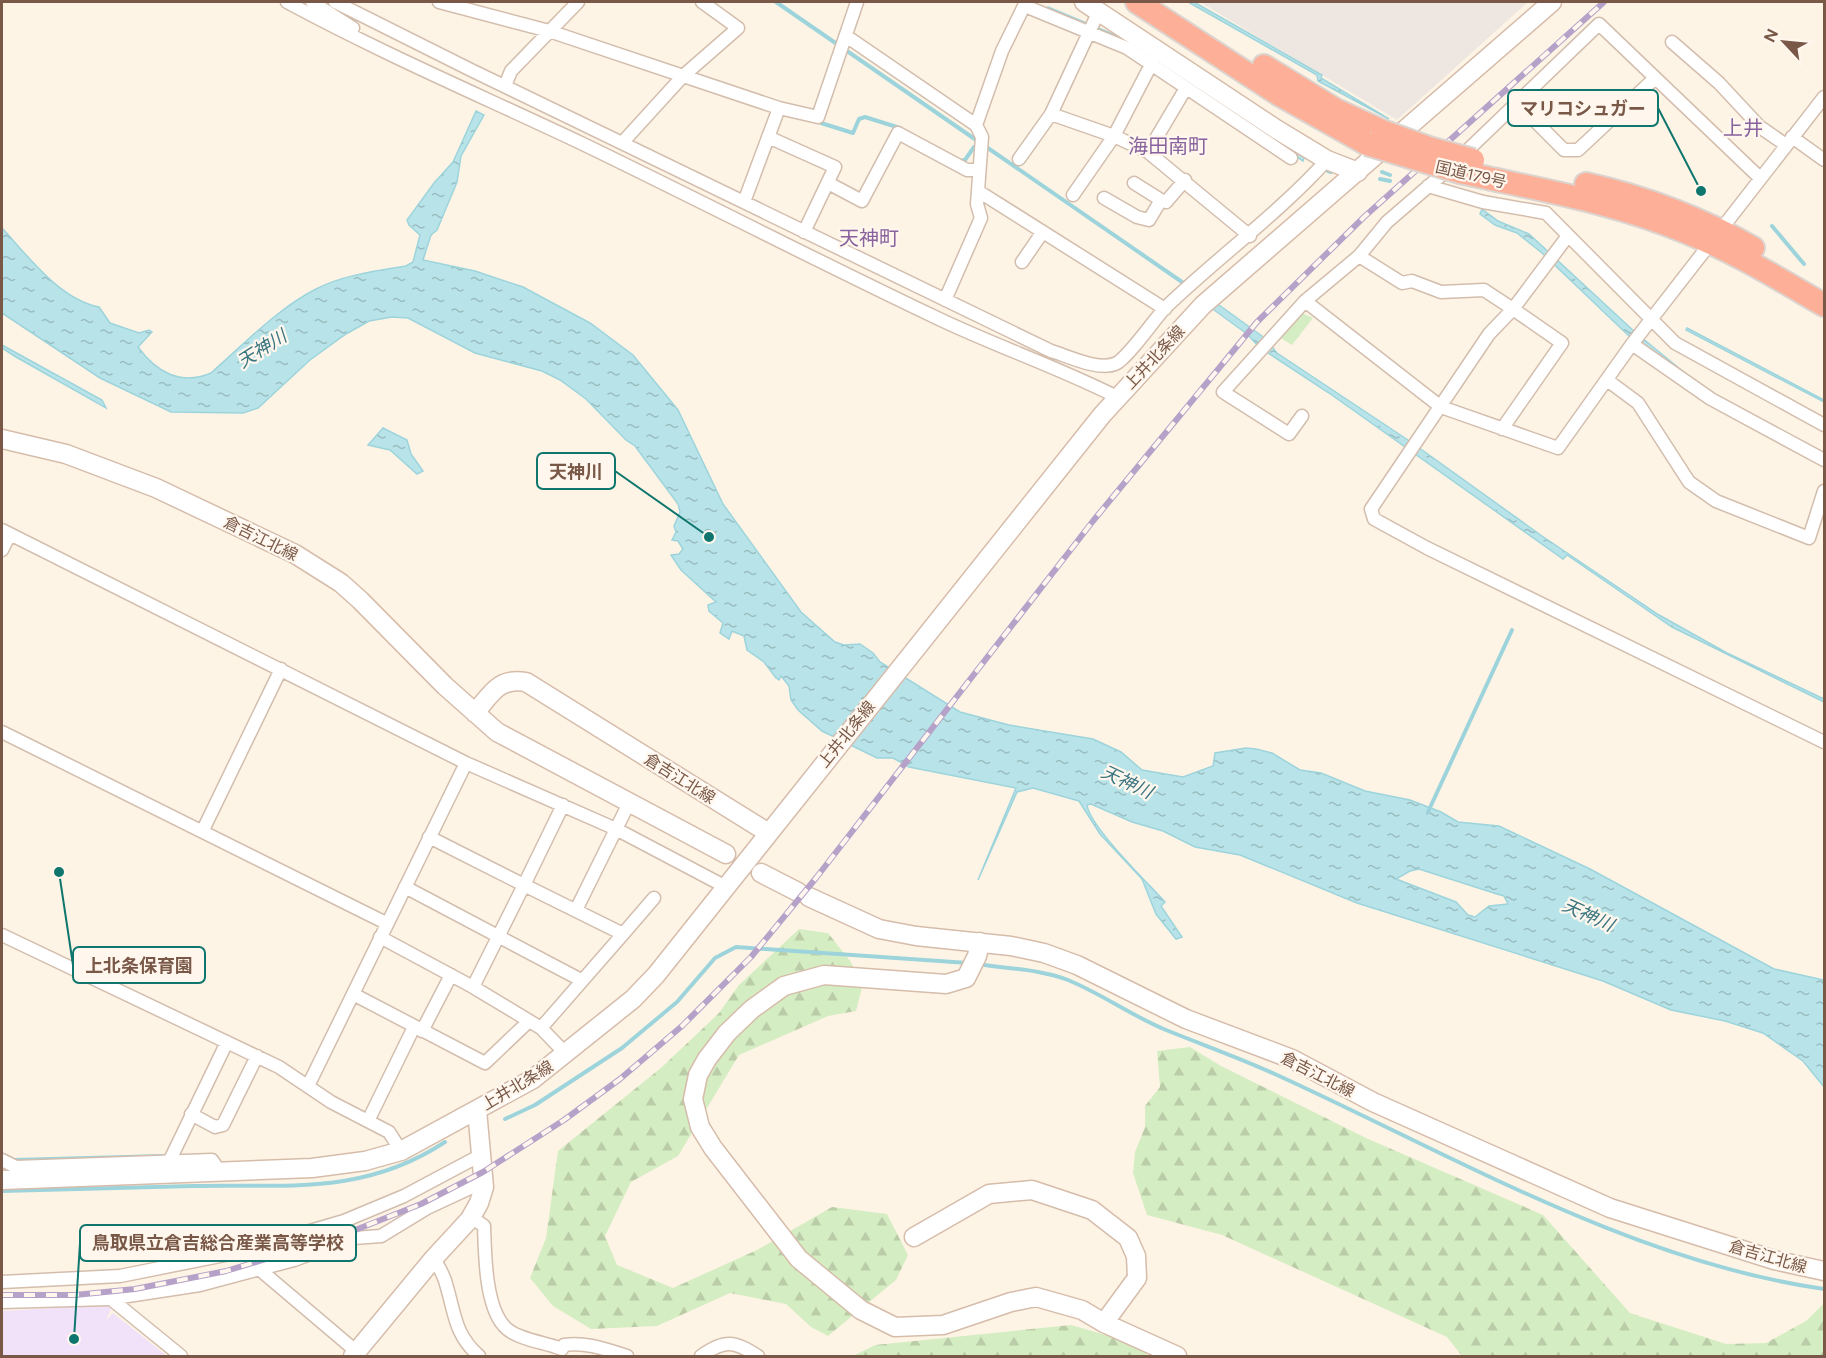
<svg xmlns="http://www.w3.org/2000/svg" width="1826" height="1358" font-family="Figtree,'Noto Sans JP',sans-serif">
	<defs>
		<pattern id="forest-firs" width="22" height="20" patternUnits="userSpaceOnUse" patternTransform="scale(1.5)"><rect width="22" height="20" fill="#d5edc2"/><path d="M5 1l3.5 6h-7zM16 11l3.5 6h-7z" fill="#bacda8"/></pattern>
		<pattern id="park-tufts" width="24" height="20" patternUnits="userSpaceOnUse" patternTransform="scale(1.5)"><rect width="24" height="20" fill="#d5edc2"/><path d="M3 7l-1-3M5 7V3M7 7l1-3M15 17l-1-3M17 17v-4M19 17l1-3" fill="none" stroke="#bacda8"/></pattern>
		<pattern id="water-ripples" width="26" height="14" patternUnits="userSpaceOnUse" patternTransform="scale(1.5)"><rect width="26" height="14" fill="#b8e4e9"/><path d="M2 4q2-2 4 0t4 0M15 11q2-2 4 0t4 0" fill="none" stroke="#9abcbf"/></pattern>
	</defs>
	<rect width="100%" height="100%" fill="#fef4e5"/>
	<!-- industrial -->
	<path fill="#eee6e0" d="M1200,2H1528L1397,120Z"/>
	<!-- education -->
	<path fill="#f1e2fa" d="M109,1305L111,1309L106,1320L113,1313L167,1356H2V1311Z"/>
	<!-- forest -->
	<path fill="url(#forest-firs)" d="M799,929L828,933L851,962L862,988L856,1011L828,1016L739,1055L678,1156L631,1182L605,1236L617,1265L673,1288L757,1250L832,1207L887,1214L908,1255L896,1280L828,1336L811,1327L786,1304L730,1293L657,1326L591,1329L553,1306L530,1278L546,1238L558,1151L662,1067L719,1013L739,985Z
		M1190,1047L1221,1066L1366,1138L1543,1215L1630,1313L1726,1344L1766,1343L1806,1321L1824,1303V1356H1462L1447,1337L1222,1235L1147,1215L1133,1173L1135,1152L1145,1127V1106L1160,1087L1157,1051Z
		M1071,1325L1137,1344L1148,1356H853L875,1345Z"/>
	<!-- park -->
	<path fill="url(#park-tufts)" d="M1300,312L1313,318L1292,345L1279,337Z"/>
	<!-- water -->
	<path fill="url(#water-ripples)" stroke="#9dd4dc" stroke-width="1.5" fill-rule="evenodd" d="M1188,2H1194L1322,75L1321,78L1389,119L1318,81L1317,75Z
		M1048,7L1132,42L1305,155L1303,161L1204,95L1046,11Z
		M476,111L484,115L461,156L457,182L437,230L431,235L423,260L475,271L523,287L590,323L633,355L678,410L723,504L801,612L835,642L844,645L860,644L873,653L880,662L960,712L1009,725L1093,739L1121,752L1142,770L1183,777L1213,766L1215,753L1246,748L1256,749L1272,753L1300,770L1321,773L1365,791L1410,800L1441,812L1458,822L1499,826L1590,869L1774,969L1824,980V1087L1803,1061L1763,1033L1725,1021L1671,1010L1603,981L1357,903L1240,855L1195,847L1163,831L1132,822L1091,804L1087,805C1090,827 1148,883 1165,902L1161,906L1182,937L1176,939L1156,914L1142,879L1100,834L1079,801L1033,788L1017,792L978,880L1016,788L909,767L893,758H877L822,731L798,710L791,700L789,686L781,676L779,680L776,678L764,662L747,650L744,636L732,631L729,639L720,633L723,623L709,611L708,605L716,602L681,570L671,555L679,554L683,549L678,541L672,540L676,532L674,526L680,512L678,504L635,446L626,440L586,399L560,380L542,371L475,353L408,318L392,317L369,321L346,334L310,360L258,408L243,413L171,412L100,378L2,313V228C28,256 59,299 99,307L110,323L139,333L149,330L152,332L138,347C156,372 181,386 211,373C244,344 277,309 316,289C343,275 376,271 406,266L413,262L420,235L409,225L407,220L434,183L453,162ZM1419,869L1497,894L1504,896L1508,904L1489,906L1475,917L1468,915L1456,902L1396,879L1410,871Z
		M1482,209L1498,221L1529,234L1636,333L1713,396L1631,338L1542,253L1517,233L1495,225L1480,214Z
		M1215,302L1266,339L1277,353L1411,442L1542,536L1659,615L1727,653L1824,699V702L1672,627L1567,555L1563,559L1329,393L1259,347L1247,334L1210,307Z
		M1687,328L1824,400V402L1686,330Z
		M2,345L102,400L106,408L16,357L2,348Z
		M383,428L407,440L411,454L423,471L417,474L390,450L368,445Z"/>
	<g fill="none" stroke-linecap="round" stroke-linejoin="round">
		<!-- stream -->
		<path stroke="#9dd4dc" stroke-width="4" d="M776,2L979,142
			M821,123L853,133L859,119L865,117L900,128
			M985,146L1182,282
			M959,161L965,160L974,147
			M1328,171L1331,172
			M1382,172L1390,175
			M1380,179L1390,181
			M1772,226L1804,264
			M1428,812L1512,630
			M978,964C1008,969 1040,969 1068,980C1102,994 1132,1016 1166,1030C1203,1045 1240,1058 1277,1075C1450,1154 1633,1262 1824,1289
			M505,1119L535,1105L622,1048L677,1002L715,958L736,947L968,963
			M2,1154L14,1160L163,1156
			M2,1191C65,1189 129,1188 193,1186C286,1184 363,1196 445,1142"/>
		<defs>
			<path id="street" d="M287,2C383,54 484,97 583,144C701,201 817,261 935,317C995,346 1058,367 1117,397
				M312,2L353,28
				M335,2L471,70L1051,351C1068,356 1100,372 1117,363C1130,355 1153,321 1165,308C1218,257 1277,215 1327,160
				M439,2L549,31L779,108L818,117L857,2
				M1025,6L1127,48L1291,158
				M846,36L976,125L982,137L977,204L981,218L945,300
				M1672,42L1719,83L1760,127L1786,145
				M505,86L511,71L578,2
				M1516,102L1564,150H1578L1654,79
				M1051,114L1114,136L1148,152L1250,236
				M976,125L1002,51L1026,2
				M768,137L835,167L804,232
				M1792,137L1824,160
				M622,143L683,76L738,28L702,2
				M1148,152L1186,88
				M1019,159L1051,114L1099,11
				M1760,178L1599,24L1445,172L1387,222L1359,256L1305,301L1441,407L1558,448L1632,344L1824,97
				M828,183L862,201L898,133L967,170H978
				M1134,183L1161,200
				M1428,186L1483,202L1546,213L1675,343L1824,425
				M978,191L1165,309
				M1073,195L1114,136L1155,57
				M1104,198L1137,217L1149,220L1161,200L1166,202L1185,180
				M744,202L779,108
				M1359,256L1402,283L1412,281L1441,292L1484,290L1513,309L1567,237
				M1022,262L1042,233
				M1632,344L1711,399L1824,460
				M1607,380L1638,403L1689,482L1716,501L1809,538L1824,491
				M1302,416L1289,434L1223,392L1305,301
				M1502,429L1562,343L1513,309L1489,334L1371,509L1374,519L1427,548L1824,742
				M2,530L466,763L616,829L726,887
				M2,550L10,534
				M2,732L386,923
				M203,830L281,669
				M429,837L524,885L563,805
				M405,887L581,980
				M576,910L629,803
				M623,934L654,898
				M2,935L279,1067L331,1102L389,1132L401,1151
				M380,937L473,987L541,1028L566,1054
				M473,987L524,885L623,934L541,1028
				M353,994L485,1063L528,1022
				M422,1031L451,975
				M308,1086L466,763
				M191,1114L215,1127L223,1125L257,1056
				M368,1121L414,1027
				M2,1160L16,1167L212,1160L220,1172
				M169,1162L227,1042
				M471,1217L484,1226C485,1253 485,1305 504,1326C514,1338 541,1342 556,1347L562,1349L564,1345C587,1342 605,1349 627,1356
				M434,1258C438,1266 444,1275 446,1284C455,1313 454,1334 479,1356
				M259,1269L357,1352
				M2,1282L120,1276L235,1253L344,1221L404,1196L481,1155
				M111,1299L181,1356
				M2,1302L108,1299L200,1285L294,1260L354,1238L381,1236L427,1208L483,1182
				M701,1356C725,1339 734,1341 758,1356"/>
			<path id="secondary" d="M1084,2L1276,129L1327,160L1358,172
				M2,439L66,454L156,488L295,554L341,583L360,600L445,686L497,732L726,854
				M475,713C491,694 499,677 526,682L767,832
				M761,873L798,892
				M809,897L879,929L916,936L1011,946L1044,953L1077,965L1186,1019L1292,1059L1373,1102L1610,1208L1774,1260L1824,1271
				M980,942L977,956L966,978L946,984L824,975L784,986L752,1009L727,1033L707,1059L698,1075L693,1099L700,1127L713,1148L799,1259L861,1310L895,1327L943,1325L1011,1302L1036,1297L1082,1310L1104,1323L1177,1356
				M2,1180L312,1168L365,1161L401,1151L533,1079L633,999L656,975L1102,415L1203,305L1552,2
				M914,1237L989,1194L1032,1190L1092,1210L1128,1238L1136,1256L1137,1278L1104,1323
				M353,1356L434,1258L470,1219L479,1203L484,1187L477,1110"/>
			<path id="highway" d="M1137,2L1280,95L1367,144
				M1264,66L1336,110L1382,131
				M1460,172C1536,189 1614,202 1686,232C1735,252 1779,279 1824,305
				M1586,184C1644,197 1702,219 1753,248"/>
		</defs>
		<!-- street casing -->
		<use href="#street" stroke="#d3bdad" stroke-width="15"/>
		<!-- secondary casing -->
		<use href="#secondary" stroke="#d6bcaa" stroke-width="21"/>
		<!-- highway casing -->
		<use href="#highway" stroke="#dcd4cf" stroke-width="26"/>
		<!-- street -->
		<use href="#street" stroke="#fff" stroke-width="12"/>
		<!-- secondary -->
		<use href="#secondary" stroke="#fff" stroke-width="18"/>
		<!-- highway -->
		<use href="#highway" stroke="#fdaf98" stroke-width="22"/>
		<defs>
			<path id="rail" d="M2,1295H75L135,1289L226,1271L335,1238L421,1204L483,1172L564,1120L620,1079L682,1026L751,957L816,878L1093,521L1257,322L1364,217L1604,2"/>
		</defs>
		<!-- rail casing -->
		<use href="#rail" stroke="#b6a2c9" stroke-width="6"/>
		<!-- rail -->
		<use href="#rail" stroke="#fff7ed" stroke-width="4" stroke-dasharray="11" stroke-linecap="butt"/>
		<defs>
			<path id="highway-bridge" d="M1382,131L1429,148L1473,160
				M1367,144L1460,172"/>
		</defs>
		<!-- highway-bridge casing -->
		<use href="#highway-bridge" stroke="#dcd4cf" stroke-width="26" stroke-linecap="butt"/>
		<!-- highway-bridge -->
		<use href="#highway-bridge" stroke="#fdaf98" stroke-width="22"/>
	</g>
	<g text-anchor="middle" stroke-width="4.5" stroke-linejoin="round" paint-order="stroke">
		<!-- street labels -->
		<g font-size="16" fill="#795848" stroke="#fff7ed">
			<text transform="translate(1471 174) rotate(13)" y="6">国道179号</text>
			<text transform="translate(1154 357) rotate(-47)" y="6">上井北条線</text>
			<text transform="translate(261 538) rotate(26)" y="6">倉吉江北線</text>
			<text transform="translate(846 734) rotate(-51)" y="6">上井北条線</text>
			<text transform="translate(680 778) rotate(32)" y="6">倉吉江北線</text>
			<text transform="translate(1318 1074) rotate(27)" y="6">倉吉江北線</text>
			<text transform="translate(517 1085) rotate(-31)" y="6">上井北条線</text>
			<text transform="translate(1768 1256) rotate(16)" y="6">倉吉江北線</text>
		</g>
		<!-- water labels -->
		<g font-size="18" font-style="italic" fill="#3a7680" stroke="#fff7ed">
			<text transform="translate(262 349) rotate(-32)" y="6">天神川</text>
			<text transform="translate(1127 782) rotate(25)" y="6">天神川</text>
			<text transform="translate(1588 915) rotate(24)" y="6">天神川</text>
		</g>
		<!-- quarter labels -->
		<g font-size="20" fill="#88639d" stroke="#fff7ed">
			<text x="1743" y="135">上井</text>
			<text x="1168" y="153">海田南町</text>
			<text x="869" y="245">天神町</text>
		</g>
	</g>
	<!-- callouts -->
	<path fill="none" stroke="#0f766e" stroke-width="2" d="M1701 191L1658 108M709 537L615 471M59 872L73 965M74 1339L80 1243"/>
	<g fill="#0f766e" stroke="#fff7ed" stroke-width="2">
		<circle cx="1701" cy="191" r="6"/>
		<circle cx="709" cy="537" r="6"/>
		<circle cx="59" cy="872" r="6"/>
		<circle cx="74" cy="1339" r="6"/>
	</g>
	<g fill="#fff7ed" stroke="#0f766e" stroke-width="2">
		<rect x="1508" y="90" width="150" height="36" rx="6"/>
		<rect x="537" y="453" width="78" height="36" rx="6"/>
		<rect x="73" y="947" width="132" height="36" rx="6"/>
		<rect x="80" y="1225" width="276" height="36" rx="6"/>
	</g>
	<g font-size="18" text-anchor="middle" font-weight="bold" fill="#795848">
		<text x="1583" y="115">マリコシュガー</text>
		<text x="576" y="478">天神川</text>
		<text x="139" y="972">上北条保育園</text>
		<text x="218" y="1249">鳥取県立倉吉総合産業高等学校</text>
	</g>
	<!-- border -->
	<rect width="1826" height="1358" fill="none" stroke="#795848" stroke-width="6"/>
	<!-- north arrow -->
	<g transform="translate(1784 42) rotate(296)" stroke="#fff7ed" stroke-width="4.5" paint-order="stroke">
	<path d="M0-4.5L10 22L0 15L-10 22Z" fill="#795848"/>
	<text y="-9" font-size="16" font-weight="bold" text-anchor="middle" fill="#795848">N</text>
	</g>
</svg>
